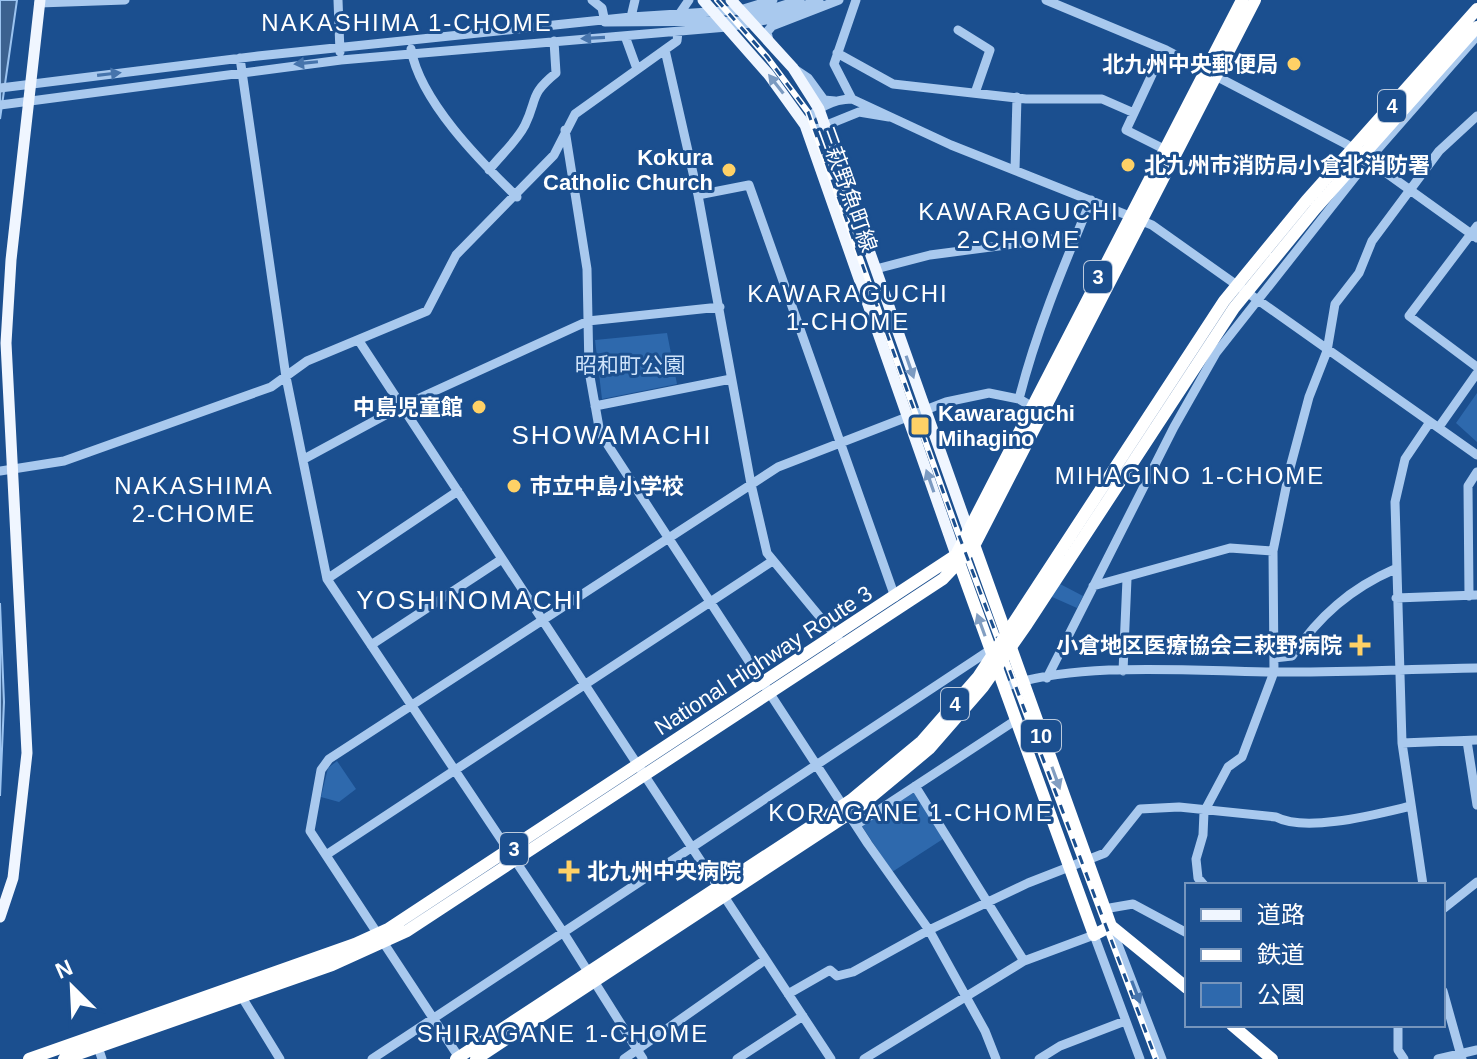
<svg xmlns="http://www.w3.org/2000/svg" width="1477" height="1059" font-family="Helvetica,'Noto Sans JP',sans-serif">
	<rect width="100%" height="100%" fill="#1b4f8f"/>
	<!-- green -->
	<path fill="#2e69ad" d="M667,333L677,384L602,399L595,340Z
		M1477,393V442L1456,423Z
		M1041,574L1083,596L1077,608L1032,588Z
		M337,761L356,789L339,802L321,797L328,768Z
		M916,791L943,839L892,872L862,826Z"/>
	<!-- water -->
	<path fill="#3c6290" stroke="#9cc4f0" stroke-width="2" d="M0,0H17L0,119Z
		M0,603L4,702L0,796Z"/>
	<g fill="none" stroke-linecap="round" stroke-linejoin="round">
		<!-- minor -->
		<path stroke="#a9c9ee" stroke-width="9" d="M338,0L340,52
			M592,0L602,8L605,22L742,21
			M1046,0L1166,50L1346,144L1477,238
			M39,3L125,0
			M680,13L689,0
			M631,17L635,0
			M743,18L800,0
			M958,30L990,50L975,93
			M625,36L637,69
			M769,41L767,32L772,26L839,0
			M411,49C420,101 480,161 517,197
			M1164,49L1126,130L1168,151
			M665,50L698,195L751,484L767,553L839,640
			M837,53L893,84L1026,99H1102L1134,113
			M240,58L286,377L327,579L563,932L643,1059
			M796,70L808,78L824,100L835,101
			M0,88L258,56L631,17L740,10L773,0
			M852,99L834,64L856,0
			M0,105L341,60L727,27L766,20L819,0
			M889,117L859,112L817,129L805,125C812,109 834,99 852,99L951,145L1152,225L1477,455
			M565,130L587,269L589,371L600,433L868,844L929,930L985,1031L996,1059
			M489,170C500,156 517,141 525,125C538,98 529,95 556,73L554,41
			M1015,170L1017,97
			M698,195L749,185L895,597
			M1477,226L1409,316L1477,367
			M876,269L930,255L1076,236
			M359,341L831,1059
			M595,406L731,379
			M1031,406L1019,399C1036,331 1064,265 1091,200
			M1439,427L1477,373
			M304,459L402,406L588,321L720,307
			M0,471L64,461L271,387L307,361L427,311L456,255L554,155L575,114L677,41L678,32
			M327,579L458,491
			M1093,586L1230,548L1273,551
			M1469,596L1468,486L1477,472
			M1396,598L1477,595
			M371,645L502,559
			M1274,658L1292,656C1319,616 1351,588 1395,569
			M1123,671L1127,579
			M1047,678L1174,427L1216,353L1370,158L1477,36
			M1004,687C1077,661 1192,671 1270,672C1339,673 1408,669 1477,668
			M1467,741L1477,805
			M1402,743L1477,740
			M915,786L1024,961
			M856,825L1016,720
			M326,855L771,562
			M1204,885L1198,878L1196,859L1203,835L1204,812L1228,767L1242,757L1274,672L1273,551L1290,468L1309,397L1327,351L1335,304L1359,273L1372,241L1439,151L1477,116
			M1423,885L1402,743L1395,502L1405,459L1430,422
			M1104,909L1133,904L1187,933
			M1443,909L1477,882
			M1112,929L1162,1059
			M1443,991L1462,1059
			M240,994L280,1059
			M788,994L830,970L837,976L853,972L929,930L1028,883L1105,853L1140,809L1179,807L1276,817C1306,833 1377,814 1411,806
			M1398,1025V1050L1404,1059
			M98,1047L102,1059
			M372,1059L990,650
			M460,1059L310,831L321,770L329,759L778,467L946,402L989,393L1019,399
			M624,1059L765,960
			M737,1059L803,1016
			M864,1059L1024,961L1094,935L1140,1059
			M1039,1059L1060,1046L1125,1021
			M1438,1059L1477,1050"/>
		<!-- major -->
		<path stroke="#f0f6ff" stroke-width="11" d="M703,0L769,75L805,125L956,555
			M731,0L793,68L819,109L969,532
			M0,917L13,878L27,753L6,343L11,260L40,0"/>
		<!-- highway -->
		<path stroke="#fff" stroke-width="12" d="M972,539L1111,926L1187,988
			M957,557L1094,935L1111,926
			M1232,1025L1272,1059
			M29,1059L355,944L388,929L956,555L1242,0
			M64,1059L332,965L407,931L943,579L974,546L1255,0"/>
		<defs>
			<path id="rail" d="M717,0L767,57L808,112L955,525L1156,1059"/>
		</defs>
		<!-- rail casing -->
		<use href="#rail" stroke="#fff" stroke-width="6"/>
		<!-- rail -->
		<use href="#rail" stroke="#1b4f8f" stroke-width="3" stroke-dasharray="9" stroke-linecap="butt"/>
		<!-- highway-bridge -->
		<path stroke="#fff" stroke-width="12" d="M456,1059L851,800L922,741L978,677L1224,301L1306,201L1477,9
			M476,1059L858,808L929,749L983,687L1027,624L1234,308L1315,209L1477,27"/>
	</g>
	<!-- one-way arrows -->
	<defs><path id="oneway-solid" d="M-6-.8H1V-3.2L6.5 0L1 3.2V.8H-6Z" transform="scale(2)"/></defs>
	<g fill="#4674ac">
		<use href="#oneway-solid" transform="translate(593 38) rotate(177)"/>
		<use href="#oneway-solid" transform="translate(306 63) rotate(174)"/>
		<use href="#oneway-solid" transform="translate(109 74) rotate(-7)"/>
		<use href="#oneway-solid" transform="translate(1136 992) rotate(69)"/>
	</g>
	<g fill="#7b9ac1">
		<use href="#oneway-solid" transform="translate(776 84) rotate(-128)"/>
		<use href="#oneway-solid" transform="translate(910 367) rotate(71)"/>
		<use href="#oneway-solid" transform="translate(930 481) rotate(-109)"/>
	</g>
	<g fill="#829ec1">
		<use href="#oneway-solid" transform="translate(981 625) rotate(-110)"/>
		<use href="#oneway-solid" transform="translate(1056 778) rotate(70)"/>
	</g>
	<!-- markers -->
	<g fill="#ffd166" stroke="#1b4f8f" stroke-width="3">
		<circle cx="1294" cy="64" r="8"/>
		<circle cx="1128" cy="165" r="8"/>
		<circle cx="729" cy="170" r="8"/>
		<circle cx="479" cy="407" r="8"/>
		<rect x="910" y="416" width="20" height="20" rx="4"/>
		<circle cx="514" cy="486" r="8"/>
		<path d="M1356 633h8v8h8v8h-8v8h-8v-8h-8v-8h8z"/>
		<path d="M565 859h8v8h8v8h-8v8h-8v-8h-8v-8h8z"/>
	</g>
	<g text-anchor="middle" stroke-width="6" stroke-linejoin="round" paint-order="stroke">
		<!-- shield labels -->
		<g fill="#1b4f8f" stroke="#bbcadd" stroke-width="2">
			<rect x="1378" y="90" width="28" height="32" rx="6"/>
			<rect x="1084" y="261" width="28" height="32" rx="6"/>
			<rect x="941" y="688" width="28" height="32" rx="6"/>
			<rect x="1021" y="720" width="40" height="32" rx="6"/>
			<rect x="500" y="833" width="28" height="32" rx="6"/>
		</g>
		<g font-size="20" font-weight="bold" fill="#fff">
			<text x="1392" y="113">4</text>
			<text x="1098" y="284">3</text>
			<text x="955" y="711">4</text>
			<text x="1041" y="743">10</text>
			<text x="514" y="856">3</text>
		</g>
		<!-- poi labels -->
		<g font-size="22" font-weight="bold" fill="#fff" stroke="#1b4f8f" text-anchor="end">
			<text x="1278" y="72">北九州中央郵便局</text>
			<text x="713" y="165">Kokura<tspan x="713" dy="25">Catholic Church</tspan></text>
			<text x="1144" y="173" text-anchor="start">北九州市消防局小倉北消防署</text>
			<text x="463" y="415">中島児童館</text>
			<text x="938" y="421" text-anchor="start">Kawaraguchi<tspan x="938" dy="25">Mihagino</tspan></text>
			<text x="530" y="494" text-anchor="start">市立中島小学校</text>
			<text x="1342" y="653">小倉地区医療協会三萩野病院</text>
			<text x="587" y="879" text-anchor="start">北九州中央病院</text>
		</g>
		<!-- street labels -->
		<g font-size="22" fill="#fff" stroke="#1b4f8f">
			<text transform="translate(848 189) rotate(70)" y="8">三萩野魚町線</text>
			<text transform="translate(763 660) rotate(-33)" y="8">National Highway Route 3</text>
		</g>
		<!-- park labels -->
		<g font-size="22" fill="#cfe3fa" stroke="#1b4f8f">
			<text x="630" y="373">昭和町公園</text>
		</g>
		<!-- neighbourhood labels -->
		<g font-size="24" letter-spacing="2" fill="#fff" stroke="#1b4f8f">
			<text x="407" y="31">NAKASHIMA 1-CHOME</text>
			<text x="1019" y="220">KAWARAGUCHI<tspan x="1019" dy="28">2-CHOME</tspan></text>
			<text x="848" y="302">KAWARAGUCHI<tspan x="848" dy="28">1-CHOME</tspan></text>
			<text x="1190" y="484">MIHAGINO 1-CHOME</text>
			<text x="194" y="494">NAKASHIMA<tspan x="194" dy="28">2-CHOME</tspan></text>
			<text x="911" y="821">KORAGANE 1-CHOME</text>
			<text x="563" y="1042">SHIRAGANE 1-CHOME</text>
		</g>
		<!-- quarter labels -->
		<g font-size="26" letter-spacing="2" fill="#fff" stroke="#1b4f8f">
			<text x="612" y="444">SHOWAMACHI</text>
			<text x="470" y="609">YOSHINOMACHI</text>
		</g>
	</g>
	<!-- legend -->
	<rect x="1185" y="883" width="260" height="144" fill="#1b4f8f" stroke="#7695bc" stroke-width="2"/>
	<rect x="1201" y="909" width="40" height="12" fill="#f0f6ff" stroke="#7695bc" stroke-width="2"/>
	<text x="1257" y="923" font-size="24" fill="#ffffff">道路</text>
	<rect x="1201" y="949" width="40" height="12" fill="#ffffff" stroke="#7695bc" stroke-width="2"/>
	<text x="1257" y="963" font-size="24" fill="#ffffff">鉄道</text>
	<rect x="1201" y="983" width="40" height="24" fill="#2e69ad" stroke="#7695bc" stroke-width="2"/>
	<text x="1257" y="1003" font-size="24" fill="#ffffff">公園</text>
	<!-- north arrow -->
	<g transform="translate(72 987) rotate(336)" stroke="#1b4f8f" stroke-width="6" paint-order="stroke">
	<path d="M0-6L14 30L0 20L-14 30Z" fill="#ffffff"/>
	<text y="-12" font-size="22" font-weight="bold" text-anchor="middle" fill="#ffffff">N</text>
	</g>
</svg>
